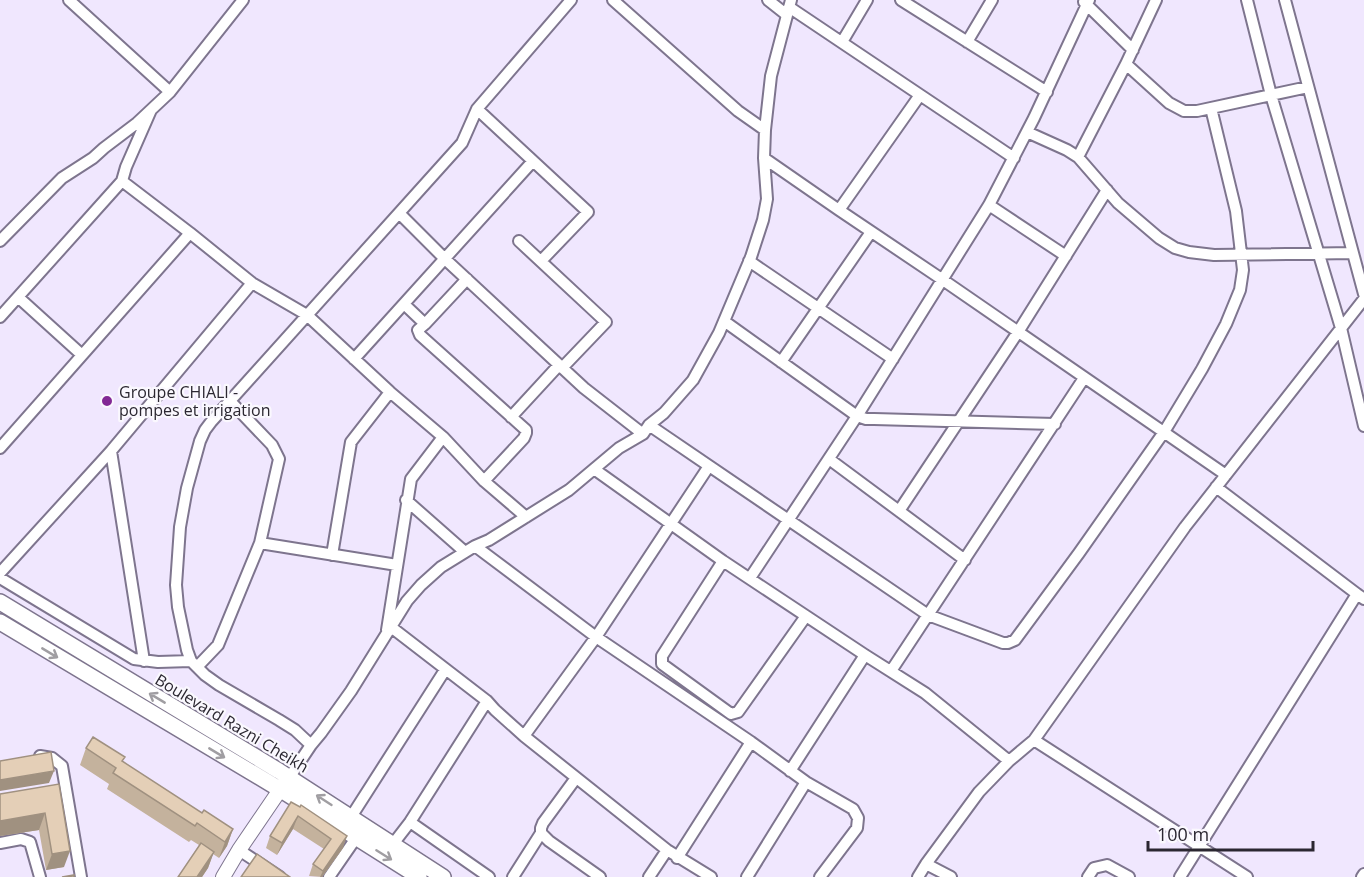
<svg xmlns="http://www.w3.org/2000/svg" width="1364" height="877" font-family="'Open Sans',sans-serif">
	<rect width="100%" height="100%" fill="#f0e7fe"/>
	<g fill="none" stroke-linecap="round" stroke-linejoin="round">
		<defs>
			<path id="minor" d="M69,0L170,92L243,0
				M613,0L738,111L765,130L771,76L791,0
				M768,0L787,15
				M901,0L1047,92
				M1156,0L1126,64L1169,103L1184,111H1197L1308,87
				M1247,0L1271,95L1341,328L1364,426
				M1285,0L1364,294
				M1084,2L1133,50
				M789,7L1014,158
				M842,42L867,0
				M967,42L992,0
				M477,109L588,212L541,261
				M151,110L126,167L122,181L190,233L252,283L307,315L390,392L443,437L484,481L526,517
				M765,130L764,158L839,210L943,280L1226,475
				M1027,132L1067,150L1078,157L1118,203L1159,238L1175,248L1189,252L1214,255L1353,253
				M1078,157L1126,64
				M989,205L1066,256
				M839,210L920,95
				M399,213L445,259L584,388L643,434
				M0,241L62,178L93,158L104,148L137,123L170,92
				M519,241L606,322L562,368
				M749,261L893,359
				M467,279L425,324L418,330L420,335L526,430V433L524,438L484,481
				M18,297L82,355
				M404,304L425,324
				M0,317L122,181
				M724,321L857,416L750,578
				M354,359L533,161
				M781,362L871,232
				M230,401L272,445L279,459L260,543L397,565
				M511,417L559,365
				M1055,424L874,419H866L857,416L989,205L1034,118L1089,0
				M649,425L928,615L1003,643H1008L1015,640L1079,553L1164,432L1202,369L1226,324L1240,290L1243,270L1236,211L1211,108
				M0,448L190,233
				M111,451L144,661
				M829,459L965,560
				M594,469L723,561L865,655L925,693L1009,761
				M1216,487L1357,594
				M406,500L465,552
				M899,511L1018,332L1107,190
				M475,546L596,637L709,466
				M332,555L351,442L390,392
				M723,561L662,656V664L731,714L738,712L806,616
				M0,573L111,451L252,283
				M0,578L134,659L158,662L191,661
				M391,627L487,701
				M387,630L411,479L443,437
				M197,667L218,645L260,543
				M891,671L1084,378
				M1034,740L1247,877
				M311,745L321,733L351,691L407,601L421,585L441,567L475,546L489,540L569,490L619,448L643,434L649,425L664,413L693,380L719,333L751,257L763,220L767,199L764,158
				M40,756L52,758L62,766L81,877
				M790,771L865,655
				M289,778L311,745L295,730L279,720L219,685L205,675L191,661L187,650L178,607L176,585L180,527L187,488L200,441L205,430L211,422L462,143L477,109L571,0
				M576,778L543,823L541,828V833L549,841L600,877
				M351,817L445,670
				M410,822L489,877
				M0,843L21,839L30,842L40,877
				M393,844L410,822L487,701L495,710L524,736
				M239,850L280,877
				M677,858L751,742
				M926,864L951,877
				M329,877L356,838
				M513,877L541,833
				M649,877L667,850
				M711,877L667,850L524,736L596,637L751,742L806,782L853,809L858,818L857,828L820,877
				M747,877L806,782
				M918,877L926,864L979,792L1009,761L1034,740L1185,527L1364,299
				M1088,877L1094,868L1107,865L1129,877
				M1180,877L1357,594L1364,599
				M1362,877L1364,874"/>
			<path id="tertiary" d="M223,877L239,850L286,781"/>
			<path id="secondary" d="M0,602L279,771L443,877
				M0,622L281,790L419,877"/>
		</defs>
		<!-- minor casing -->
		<use href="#minor" stroke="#7e758e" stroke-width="14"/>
		<!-- tertiary casing -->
		<use href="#tertiary" stroke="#7e758e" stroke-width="16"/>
		<!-- secondary casing -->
		<use href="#secondary" stroke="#7e758e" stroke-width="18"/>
		<!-- minor -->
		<use href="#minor" stroke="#fff" stroke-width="10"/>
		<!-- tertiary -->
		<use href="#tertiary" stroke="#fff" stroke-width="14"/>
		<!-- secondary -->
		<use href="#secondary" stroke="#fff" stroke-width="15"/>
	</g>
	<!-- wall -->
	<path fill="#c4b29d" d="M86,748L123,762L202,813L233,829L227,846L219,858L213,854L208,868L202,877H178L199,845L191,840L189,842L107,789L109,784L80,765Z
		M59,784L64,867L46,870L39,830L0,836Z
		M291,802L343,848L322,877L309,876L313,864L324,849L293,829L277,855L266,848L270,836Z"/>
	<!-- shaded-wall -->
	<path fill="#a09180" d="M54,771L49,783L0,791V780Z
		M45,813L39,830L0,836V821Z
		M298,816L293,829L277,855L282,843Z
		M233,829L227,846L219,858L225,842Z
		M347,836L343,848L322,877H320L323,871Z
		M70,851L64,867L46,870L52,854Z
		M214,852L208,868L202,877H197Z"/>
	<!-- building -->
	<path fill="#e4cfb7" stroke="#a09180" stroke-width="1.5" d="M93,737L125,757L122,761L202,813L204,810L233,829L225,842L197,823L195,826L113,773L116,768L86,748Z
		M51,752L54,771L0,780V761Z
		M59,784L70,851L52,854L45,813L0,821V794Z
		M291,802L300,807L301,805L347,836L323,871L313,864L331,839L298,816L282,843L270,836Z
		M201,843L214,852L197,877H178Z
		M257,854L290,877H241Z
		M74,875V877H62Z"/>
	<!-- one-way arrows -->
	<defs><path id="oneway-shaft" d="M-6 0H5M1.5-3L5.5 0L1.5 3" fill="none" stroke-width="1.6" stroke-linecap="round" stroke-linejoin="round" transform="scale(1.5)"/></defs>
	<g stroke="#a09ea2">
		<use href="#oneway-shaft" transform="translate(50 653) rotate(31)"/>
		<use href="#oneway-shaft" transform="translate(157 698) rotate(-149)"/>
		<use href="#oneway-shaft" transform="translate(217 753) rotate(31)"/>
		<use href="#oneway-shaft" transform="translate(324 800) rotate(-147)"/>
		<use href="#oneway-shaft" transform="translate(384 855) rotate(32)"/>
	</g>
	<!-- markers -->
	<circle fill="#822895" stroke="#faf8fe" stroke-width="2" cx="107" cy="401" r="6"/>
	<g text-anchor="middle" stroke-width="4.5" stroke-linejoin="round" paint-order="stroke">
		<!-- poi labels -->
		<g font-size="16" fill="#2b2731" stroke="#faf8fe" text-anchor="start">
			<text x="119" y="398">Groupe CHIALI -<tspan x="119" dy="18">pompes et irrigation</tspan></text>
		</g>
		<!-- street labels -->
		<g font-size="16" fill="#2b2731" stroke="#faf8fe">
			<text transform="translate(232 723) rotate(31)" y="6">Boulevard Razni Cheikh</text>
		</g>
	</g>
	<!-- scale -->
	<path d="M1148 841v9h165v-9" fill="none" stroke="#2b2731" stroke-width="3"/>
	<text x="1157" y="841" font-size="18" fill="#2b2731" stroke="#faf8fe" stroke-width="4.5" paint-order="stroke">100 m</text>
</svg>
